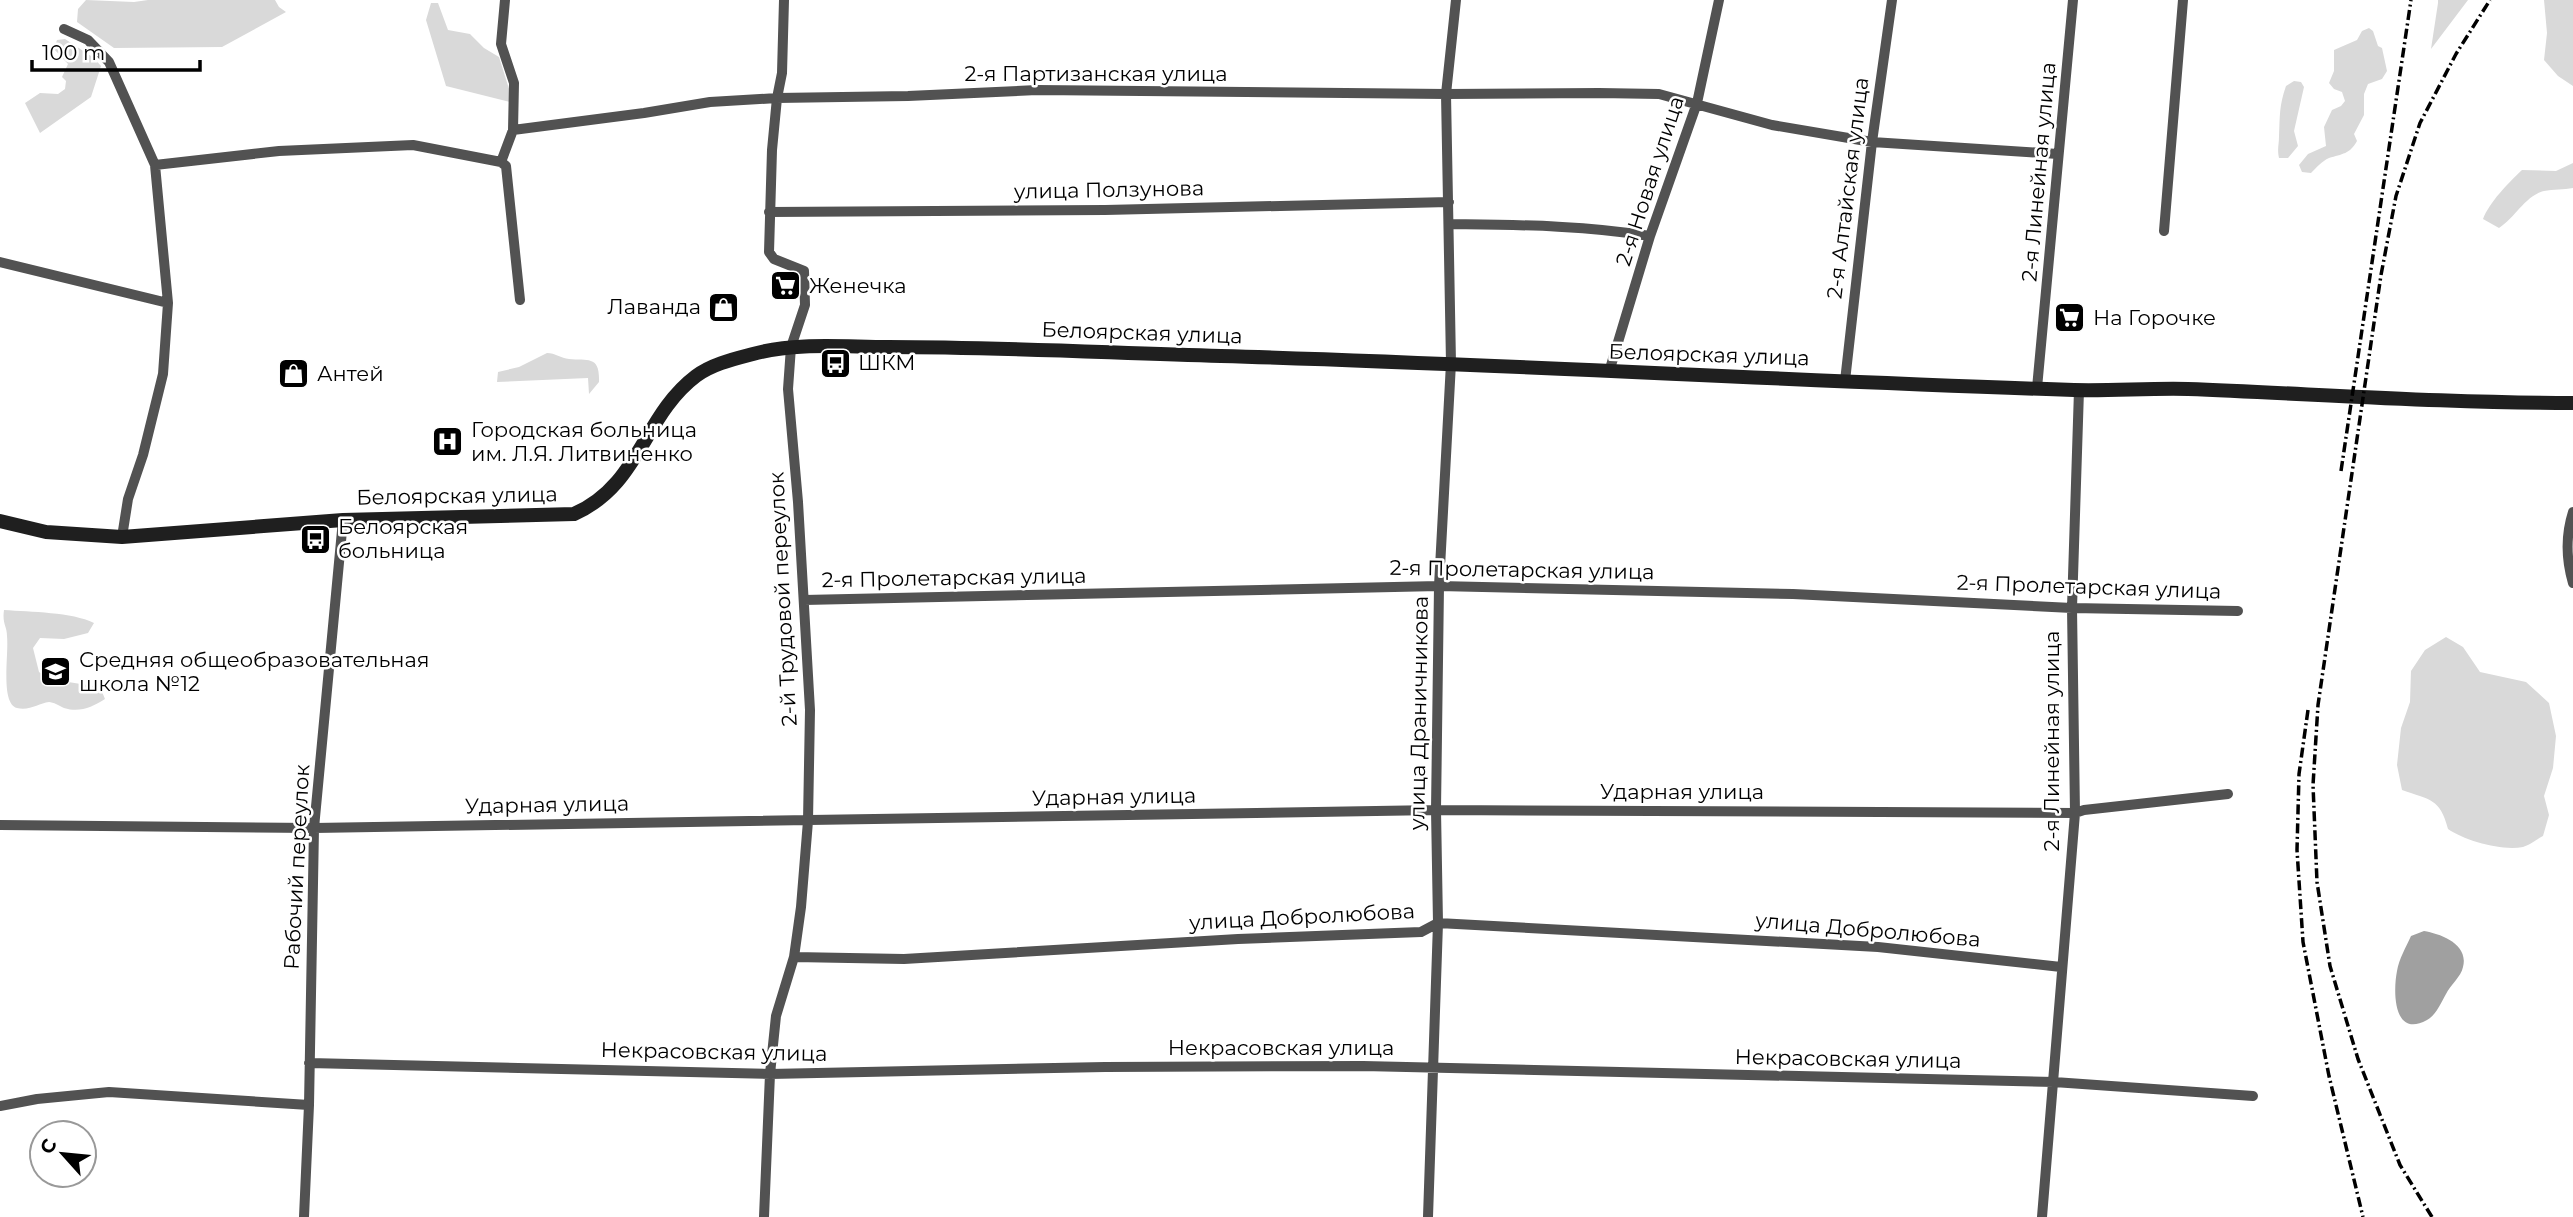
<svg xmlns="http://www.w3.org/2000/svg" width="2573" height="1217" font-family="Montserrat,sans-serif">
	<rect width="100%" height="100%" fill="#fff"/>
	<!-- green -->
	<path fill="#d9d9d9" d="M86,0L134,2L148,0H275L279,7L286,12L222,47L114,48L77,22L78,9Z
		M2438,0H2468L2431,49L2438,3Z
		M2544,0H2573V86L2558,76L2544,60L2547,33Z
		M431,3H438L448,30L470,34L484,48L499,57L510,92V102L446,86L426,20Z
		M2369,28L2373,31L2378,46L2382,48L2387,71L2382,79L2368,84L2364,94V115L2354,134L2357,141C2350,154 2342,154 2329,158C2322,161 2316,168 2311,173L2302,172L2299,165L2308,154L2326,146L2324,127L2332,110L2341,106L2345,101L2342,92L2334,89L2329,83L2334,71V50L2357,40L2362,31Z
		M65,39L94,58L101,66L91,97L40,133L25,103L40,93L58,94L65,89L66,81L62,77L68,64L54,49L57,40Z
		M2294,81L2301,82L2304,87L2294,131L2298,146L2288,158H2279C2277,149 2279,145 2279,136C2280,116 2279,106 2286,86Z
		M2573,163V188C2564,190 2553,189 2544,191C2525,196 2515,218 2499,228L2483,219C2489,203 2508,183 2522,170L2556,171Z
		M547,353C555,353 561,358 569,359C588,361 600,355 599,382L589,394L588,378L497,382L498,372L519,367Z
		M4,610C31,612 72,612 94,623L88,633L64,639L40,638L33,648L39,672L49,679L100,687L105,699C92,707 80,713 64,708C60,706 53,702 49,702C39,703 30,711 17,708C0,703 9,655 7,636C7,626 2,624 4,610Z
		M2446,637L2463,647L2480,672L2526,682L2549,703L2556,736L2553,768L2544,796L2549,815L2543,836C2537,839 2530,845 2523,847C2501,851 2466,841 2448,829C2440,798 2430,800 2402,790L2397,765L2401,728L2410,702L2411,671L2425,650Z"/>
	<!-- water -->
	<path fill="#a0a0a0" d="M2424,931C2441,934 2469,944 2463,967C2461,977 2450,985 2446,994C2441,1003 2436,1015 2427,1020C2393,1039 2393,991 2397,971C2399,959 2406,947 2411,936Z"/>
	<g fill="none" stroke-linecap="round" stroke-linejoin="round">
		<!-- street -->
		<path stroke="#525252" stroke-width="10" d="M505,0L501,44L514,83L513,130
			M64,29L88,40L109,62L155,165L168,303L163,374L143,455L128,499L122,537
			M501,162L506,166L520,300
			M155,165L279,151L413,145L501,162L513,130L644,113L710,102L777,98L908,96L1037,90L1446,94L1599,93L1659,94L1772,125L1872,142L2058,154
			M769,212L1105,210L1449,202
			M1449,224C1517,225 1583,225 1650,236
			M2164,231L2183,0
			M0,262L168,303
			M1609,372L1650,236L1697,103L1719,0
			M1845,381L1872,142L1892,0
			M2037,388L2073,0
			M2573,512C2565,537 2566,559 2573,583
			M804,600L1439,586L1793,594L2072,608L2238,611
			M0,825L314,828L1436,810L2075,813L2084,810L2228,794
			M794,957L904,959L1238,939L1421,932L1438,923L1878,947L2061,967
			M309,1063L770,1074L1105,1067L1363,1066L2054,1082L2253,1096
			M0,1106L37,1099L109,1092L309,1105
			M304,1217L309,1105L314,828L343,520
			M764,1217L770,1074L776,1016L794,957L801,907L808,821L810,710L798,502L788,389L791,347L805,305L804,271L774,259L769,252L772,150L777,98L782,73L784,0
			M1428,1217L1438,923L1436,810L1439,586L1451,363L1446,94L1456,0
			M2042,1217L2075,813L2072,608L2079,390"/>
		<!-- secondary -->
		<path stroke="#1f1f1f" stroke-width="14" d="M0,521L46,532L122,537L343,520L574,514C640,485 643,416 696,376C712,364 734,359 753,354C796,342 844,347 888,347C999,347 1110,353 1221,356C1505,364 1789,381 2074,390C2112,391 2150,388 2188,389C2317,394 2445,403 2573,403"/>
		<!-- rail -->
		<path stroke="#000" stroke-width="3.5" stroke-dasharray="10 3.5 2 3.5" stroke-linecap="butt" d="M2341,471L2411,0
			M2308,710L2299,774L2297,850L2303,942L2329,1076L2363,1217
			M2432,1217L2400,1165L2358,1059L2330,966L2317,882L2313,785L2318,705L2381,275L2396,196L2420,123L2456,54L2490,0"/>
	</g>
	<!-- icons -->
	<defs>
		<symbol id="supermarket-square" viewBox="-11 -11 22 22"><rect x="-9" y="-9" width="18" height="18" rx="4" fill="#000" stroke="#fff"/><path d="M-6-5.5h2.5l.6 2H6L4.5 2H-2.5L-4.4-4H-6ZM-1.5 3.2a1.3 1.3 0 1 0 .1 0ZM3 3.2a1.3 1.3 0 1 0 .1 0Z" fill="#fff"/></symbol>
		<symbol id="shop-square" viewBox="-11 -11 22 22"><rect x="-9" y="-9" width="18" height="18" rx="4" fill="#000" stroke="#fff"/><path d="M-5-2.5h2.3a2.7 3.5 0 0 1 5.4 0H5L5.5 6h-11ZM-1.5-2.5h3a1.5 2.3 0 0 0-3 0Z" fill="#fff"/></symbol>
		<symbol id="bus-square" viewBox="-11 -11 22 22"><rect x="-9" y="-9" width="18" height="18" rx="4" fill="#000" stroke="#fff"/><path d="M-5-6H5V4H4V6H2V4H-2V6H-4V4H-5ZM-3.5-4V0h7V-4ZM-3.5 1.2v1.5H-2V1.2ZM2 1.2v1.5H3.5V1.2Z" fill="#fff"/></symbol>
		<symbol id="hospital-square" viewBox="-11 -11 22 22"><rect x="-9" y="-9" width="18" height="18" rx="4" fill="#000" stroke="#fff"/><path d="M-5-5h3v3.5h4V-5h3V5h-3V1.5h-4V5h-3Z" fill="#fff"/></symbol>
		<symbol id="school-square" viewBox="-11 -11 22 22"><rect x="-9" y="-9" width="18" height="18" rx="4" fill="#000" stroke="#fff"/><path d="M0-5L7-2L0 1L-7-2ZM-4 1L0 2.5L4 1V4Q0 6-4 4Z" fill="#fff"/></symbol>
	</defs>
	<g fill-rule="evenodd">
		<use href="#supermarket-square" x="768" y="268" width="35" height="35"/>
		<use href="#shop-square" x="706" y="290" width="35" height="35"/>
		<use href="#supermarket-square" x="2052" y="300" width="35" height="35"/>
		<use href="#bus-square" x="818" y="346" width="35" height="35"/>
		<use href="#shop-square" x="276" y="356" width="35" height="35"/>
		<use href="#hospital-square" x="430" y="424" width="35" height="35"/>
		<use href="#bus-square" x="298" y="522" width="35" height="35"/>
		<use href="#school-square" x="38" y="654" width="35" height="35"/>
	</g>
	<g text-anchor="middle" stroke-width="5" stroke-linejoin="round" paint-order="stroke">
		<!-- street labels -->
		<g font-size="21" fill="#000" stroke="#fff">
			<text x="1096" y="81">2-я Партизанская улица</text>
			<text transform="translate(2039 172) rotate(-85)" y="7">2-я Линейная улица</text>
			<text transform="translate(1650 181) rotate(-72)" y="7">2-я Новая улица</text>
			<text transform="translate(1848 188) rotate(-83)" y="7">2-я Алтайская улица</text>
			<text transform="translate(1109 190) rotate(-1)" y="7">улица Ползунова</text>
			<text transform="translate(1142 333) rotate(2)" y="7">Белоярская улица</text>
			<text transform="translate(1709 355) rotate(2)" y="7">Белоярская улица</text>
			<text transform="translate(457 496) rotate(-1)" y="7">Белоярская улица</text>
			<text transform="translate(1522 570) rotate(1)" y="7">2-я Пролетарская улица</text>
			<text transform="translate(954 578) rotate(-1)" y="7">2-я Пролетарская улица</text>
			<text transform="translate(2089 587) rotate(2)" y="7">2-я Пролетарская улица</text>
			<text transform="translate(783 599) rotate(-93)" y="7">2-й Трудовой переулок</text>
			<text transform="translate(1419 713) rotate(-89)" y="7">улица Драничникова</text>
			<text transform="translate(2052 741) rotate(-90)" y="7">2-я Линейная улица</text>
			<text x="1682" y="799">Ударная улица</text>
			<text transform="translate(1114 797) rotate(-1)" y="7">Ударная улица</text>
			<text transform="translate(547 805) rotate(-1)" y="7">Ударная улица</text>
			<text transform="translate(297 867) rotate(-87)" y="7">Рабочий переулок</text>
			<text transform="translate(1302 917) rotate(-3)" y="7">улица Добролюбова</text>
			<text transform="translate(1868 930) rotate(5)" y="7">улица Добролюбова</text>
			<text x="1281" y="1055">Некрасовская улица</text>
			<text transform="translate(714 1052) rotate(1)" y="7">Некрасовская улица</text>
			<text transform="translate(1848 1059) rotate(1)" y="7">Некрасовская улица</text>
		</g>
		<!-- poi labels -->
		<g font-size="21" fill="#000" stroke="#fff" text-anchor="start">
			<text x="809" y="293">Женечка</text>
			<text x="701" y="314" text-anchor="end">Лаванда</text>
			<text x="2093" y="325">На Горочке</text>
			<text x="858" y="370">ШКМ</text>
			<text x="317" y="381">Антей</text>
			<text x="471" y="437">Городская больница<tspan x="471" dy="24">им. Л.Я. Литвиненко</tspan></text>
			<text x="338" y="534">Белоярская<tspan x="338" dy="24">больница</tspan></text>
			<text x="79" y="667">Средняя общеобразовательная<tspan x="79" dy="24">школа №12</tspan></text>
		</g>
	</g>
	<!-- north arrow -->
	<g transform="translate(63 1154) rotate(297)"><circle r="33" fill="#ffffff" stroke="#999999" stroke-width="2"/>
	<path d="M0-5L12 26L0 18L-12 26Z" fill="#000000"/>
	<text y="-10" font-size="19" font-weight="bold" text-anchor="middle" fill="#000000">С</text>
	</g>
	<!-- scale -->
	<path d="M32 60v10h168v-10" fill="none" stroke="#000000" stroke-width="3.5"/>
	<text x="42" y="60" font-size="21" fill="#000000" stroke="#ffffff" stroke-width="5" paint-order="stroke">100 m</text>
</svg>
